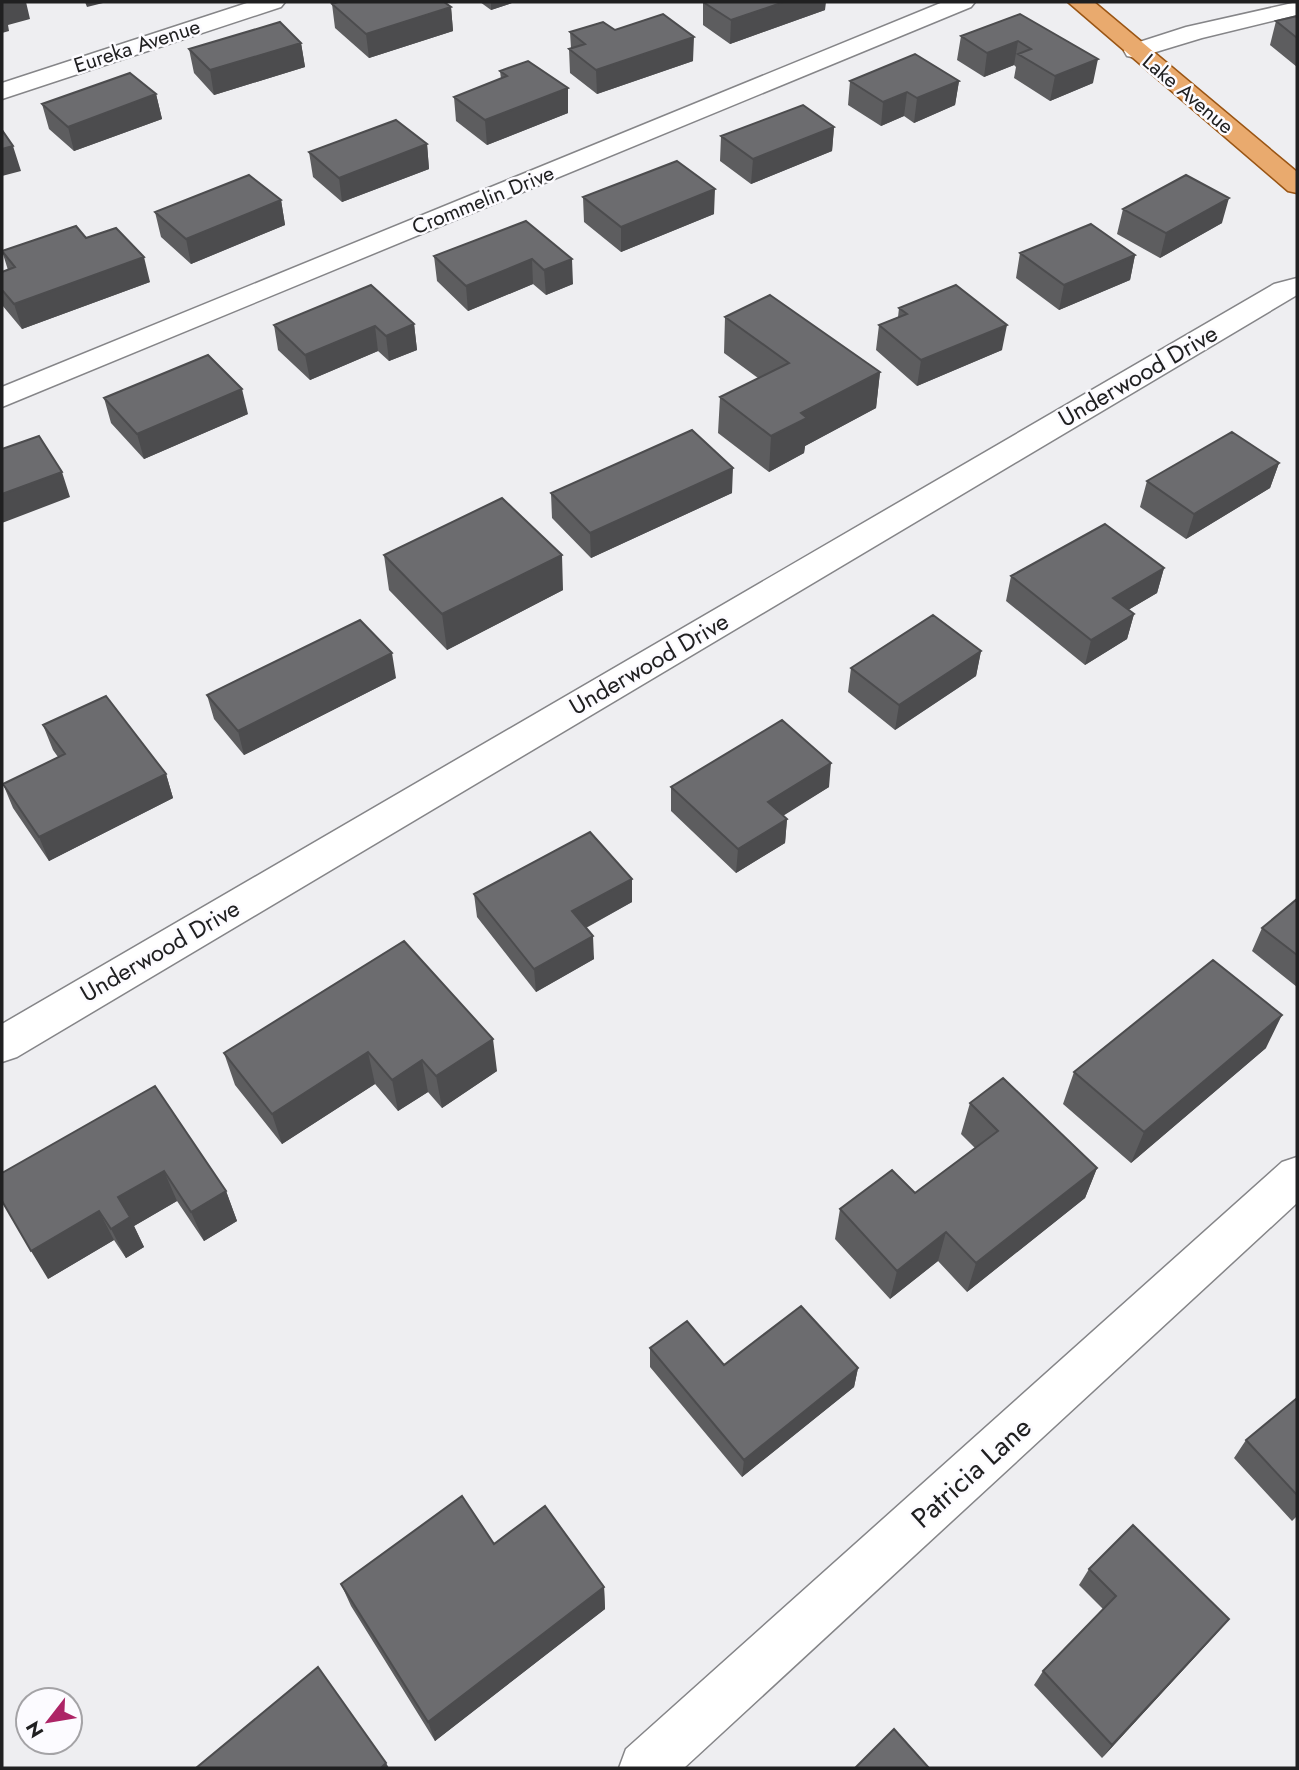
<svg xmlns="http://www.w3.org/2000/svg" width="1299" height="1770" font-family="Jost,sans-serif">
	<rect width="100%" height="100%" fill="#eeeef1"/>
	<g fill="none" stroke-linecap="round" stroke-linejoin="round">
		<defs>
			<path id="minor" d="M250,2H285L281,7L2,99V83Z
				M943,2H975L971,7L2,407V387Z
				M1297,2V15L1202,38L1136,58L1127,56L1124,51L1127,46L1186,27Z
				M1297,278V295L17,1057L2,1062V1024L1274,284Z
				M1297,1157V1203L684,1768H619L626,1749L1282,1162Z"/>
			<path id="major" d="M1068,2H1094L1297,172V193L1288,191Z"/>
		</defs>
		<!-- minor casing -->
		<use href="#minor" stroke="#858588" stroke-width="3"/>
		<!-- major casing -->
		<use href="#major" stroke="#9a5514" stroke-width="3"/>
		<!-- minor -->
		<use href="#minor" fill="#fff" fill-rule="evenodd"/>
		<!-- major -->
		<use href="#major" fill="#e9aa6e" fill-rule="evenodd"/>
	</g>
	<!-- wall -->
	<path fill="#5d5d5f" d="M480,2H515L491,10Z
		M703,2L825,10L730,44L703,25Z
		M332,4L451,7L453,31L369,58L335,28Z
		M1020,14L1093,83L1050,101L1014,78L1016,67L1014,65L984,77L957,60L961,36Z
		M1297,16V67L1270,45L1276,21Z
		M615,30L693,61L597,94L570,73L569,49L571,48L570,32Z
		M301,43L305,67L214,95L194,73L189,49Z
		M500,71L568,88V113L487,145L456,121L454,97L501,79Z
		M850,81H959L955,105L914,123L904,116L881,126L848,105Z
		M156,94L162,119L74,151L49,129L42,104Z
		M834,127L832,151L751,184L720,161L721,136Z
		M427,144L429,169L342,202L313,177L309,152Z
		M583,197L714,214L621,252L584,222Z
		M281,200L285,225L191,264L161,237L155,212Z
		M1123,209L1222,223L1160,258L1117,234Z
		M526,221L573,284L546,295L533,284L468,311L437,281L434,256Z
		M86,238L150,282L22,329L2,305V272L8,270L2,251Z
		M1020,253L1135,255L1130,280L1059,310L1016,278Z
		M899,308L1002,350L917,386L876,350L879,325L898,317Z
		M725,317L880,372L876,408L805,446L804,453L769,472L718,433L720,397L758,378L724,353Z
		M414,324L417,350L389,361L378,351L310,380L278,350L274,325Z
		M104,398L248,414L144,459L111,423Z
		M1279,463L1270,488L1186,539L1140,507L1147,481Z
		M551,493H732L591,558L552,518Z
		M384,555L563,590L447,650L389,590Z
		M1164,568L1157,593L1128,610L1134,614L1127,639L1085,665L1006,601L1011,576Z
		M981,651L976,676L895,730L848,692L851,668Z
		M396,678L244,755L214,719L207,695Z
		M43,725L166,774L173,798L49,861L13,808L3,784L58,757L53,750Z
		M671,787H829L783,815L787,819L785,843L736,873L671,811Z
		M632,879V902L586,928L594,959L536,992L477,917L474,894Z
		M1297,899V987L1252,951L1262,928Z
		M404,941L497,1071L442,1108L428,1092L398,1111L375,1084L282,1144L235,1085L224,1053Z
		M1266,1048L1131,1163L1063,1104L1074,1072Z
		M155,1086L226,1191L237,1221L204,1241L177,1201L134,1226L144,1247L126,1258L114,1240L48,1279Z
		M970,1103L1097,1168L1085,1198L967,1292L938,1261L890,1299L835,1239L840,1209L915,1193L975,1148L961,1134Z
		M650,1348L724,1365L858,1368L854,1387L742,1477L650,1367Z
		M1297,1398V1516L1292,1521L1234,1458L1246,1440Z
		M494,1544L604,1587L605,1609L435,1741L351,1606L341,1584Z
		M1089,1569L1216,1634L1102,1758L1034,1685L1043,1671L1103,1609L1079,1585Z"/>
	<!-- shaded-wall -->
	<path fill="#4c4c4e" d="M2,2H26L30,19L8,25L9,31L2,33Z
		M85,2H107L87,7Z
		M491,2H515L491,10Z
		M784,2H826L825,10L730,44L731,20Z
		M451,7L453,31L369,58L366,34Z
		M694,37L693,61L597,94L596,70Z
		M1018,41L1014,65L984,77L987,53Z
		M301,43L305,67L214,95L210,70Z
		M1098,59L1093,83L1050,101L1055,76Z
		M959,81L955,105L914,123L917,98Z
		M568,88V113L487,145L485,120Z
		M907,92L904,116L881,126L883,102Z
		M156,94L162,119L74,151L68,127Z
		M834,127L832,151L751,184L753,159Z
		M427,144L429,169L342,202L339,178Z
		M13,146L21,171L2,176V149Z
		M715,189L714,214L621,252V227Z
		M1229,198L1222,223L1160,258L1166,233Z
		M281,200L285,225L191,264L186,239Z
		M1135,255L1130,280L1059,310L1064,285Z
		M144,257L150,282L22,329L14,304Z
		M532,259L533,284L468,311L466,286Z
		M572,259L573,284L546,295L544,270Z
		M414,324L417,350L389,361L386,336Z
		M1007,325L1002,350L917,386L921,360Z
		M375,326L378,351L310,380L305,355Z
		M880,372L876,408L805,446L804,453L769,472L771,436L801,413Z
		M242,389L248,414L144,459L137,434Z
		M1279,463L1270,488L1186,539L1194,514Z
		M733,468L732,493L591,558L590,533Z
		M62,472L70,497L2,523V494Z
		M562,555L563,590L447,650L442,614Z
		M1164,568L1157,593L1106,623L1113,598Z
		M1134,614L1127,639L1085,665L1091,640Z
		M981,651L976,676L895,730L899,705Z
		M392,653L396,678L244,755L238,731Z
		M831,763L829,787L767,826L768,802Z
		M166,774L173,798L49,861L39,837Z
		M787,819L785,843L736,873L738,849Z
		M632,879V902L574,934L572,911Z
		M593,936L594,959L536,992L534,969Z
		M1282,1015L1266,1048L1131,1163L1144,1132Z
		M493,1039L497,1071L442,1108L436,1076Z
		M368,1052L375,1084L282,1144L272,1114Z
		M422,1060L428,1092L398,1111L392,1080Z
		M1097,1168L1085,1198L967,1292L976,1263Z
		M164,1171L177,1201L134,1226L144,1247L126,1258L111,1229L118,1197Z
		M226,1191L237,1221L204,1241L191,1212Z
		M99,1211L114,1240L48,1279L31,1251Z
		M946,1232L938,1261L890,1299L897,1271Z
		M858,1368L854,1387L742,1477L744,1460Z
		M604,1587L605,1609L435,1741L428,1722Z
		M1229,1619L1216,1634L1102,1758L1112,1745Z
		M386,1763L389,1768H381Z"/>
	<!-- building -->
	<path fill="#6c6c6f" stroke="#4c4c4e" stroke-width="2" d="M338,2H444L451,7L366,34L332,4Z
		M703,2H784L731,20Z
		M663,14L694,37L596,70L569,49L585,44L570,32L603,22L615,30Z
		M1020,14L1098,59L1055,76L1018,54L1031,49L1018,41L987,53L961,36Z
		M1297,16V38L1276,21Z
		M280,22L301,43L210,70L189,49Z
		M915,54L959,81L917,98L907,92L883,102L850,81Z
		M528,61L568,88L485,120L454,97L507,76L500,71Z
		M130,73L156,94L68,127L42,104Z
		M803,105L834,127L753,159L721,136Z
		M396,120L427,144L339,178L309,152Z
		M2,130L13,146L2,149Z
		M677,161L715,189L621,227L583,197Z
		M249,175L281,200L186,239L155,212Z
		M1186,175L1229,198L1166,233L1123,209Z
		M526,221L572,259L544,270L532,259L466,286L434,256Z
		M1091,224L1135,255L1064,285L1020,253Z
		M76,226L86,238L116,228L144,257L14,304L2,290V272L15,267L2,251Z
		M371,285L414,324L386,336L375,326L305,355L274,325Z
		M956,285L1007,325L921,360L879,325L907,314L899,308Z
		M770,295L880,372L801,413L807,418L771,436L720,397L789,363L725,317Z
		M208,355L242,389L137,434L104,398Z
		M692,430L733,468L590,533L551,493Z
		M1232,432L1279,463L1194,514L1147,481Z
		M39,436L62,472L2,494V449Z
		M502,498L562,555L442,614L384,555Z
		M1105,524L1164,568L1113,598L1134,614L1091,640L1011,576Z
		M933,615L981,651L899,705L851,668Z
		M360,620L392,653L238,731L207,695Z
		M106,696L166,774L39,837L3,784L65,754L43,725Z
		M782,720L831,763L768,802L787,819L738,849L671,787Z
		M590,832L632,879L572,911L593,936L534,969L474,894Z
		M1297,899V955L1262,928Z
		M404,941L493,1039L436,1076L422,1060L392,1080L368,1052L272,1114L224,1053Z
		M1213,960L1282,1015L1144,1132L1074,1072Z
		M1003,1078L1097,1168L976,1263L946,1232L897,1271L840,1209L892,1170L915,1193L998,1131L970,1103Z
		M155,1086L226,1191L191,1212L164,1171L118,1197L130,1217L111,1229L99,1211L31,1251L2,1201V1173Z
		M801,1306L858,1368L744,1460L650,1348L687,1321L724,1365Z
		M1297,1398V1495L1246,1440Z
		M462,1496L494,1544L545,1506L604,1587L428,1722L341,1584Z
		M1133,1525L1229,1619L1112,1745L1043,1671L1116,1596L1089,1569Z
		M318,1667L386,1763L381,1768H196Z
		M894,1729L929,1768H855Z"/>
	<g text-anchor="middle" stroke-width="5" stroke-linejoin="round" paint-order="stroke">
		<!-- far-street labels -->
		<g font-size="21" fill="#202021" stroke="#fcfbff">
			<text transform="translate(137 46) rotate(-18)" y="7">Eureka Avenue</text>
			<text transform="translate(1188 94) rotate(40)" y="7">Lake Avenue</text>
			<text transform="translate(483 200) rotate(-22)" y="7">Crommelin Drive</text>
		</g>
		<!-- street labels -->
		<g font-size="24" fill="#202021" stroke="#fcfbff">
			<text transform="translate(1138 376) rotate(-30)" y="8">Underwood Drive</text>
			<text transform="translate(649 664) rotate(-30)" y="8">Underwood Drive</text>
			<text transform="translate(160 951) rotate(-30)" y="8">Underwood Drive</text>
		</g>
		<!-- near-street labels -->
		<g font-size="28" fill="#202021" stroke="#fcfbff">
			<text transform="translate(971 1472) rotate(-42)" y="10">Patricia Lane</text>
		</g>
	</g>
	<!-- border -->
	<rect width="1299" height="1770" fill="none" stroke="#202021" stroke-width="7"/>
	<!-- north arrow -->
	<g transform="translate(49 1721) rotate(239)"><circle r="33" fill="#fcfbff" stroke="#a4a3a6" stroke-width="2"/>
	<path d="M0-5L12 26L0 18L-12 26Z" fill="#ad2466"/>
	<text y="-10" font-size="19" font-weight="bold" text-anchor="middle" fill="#202021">N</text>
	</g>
</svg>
